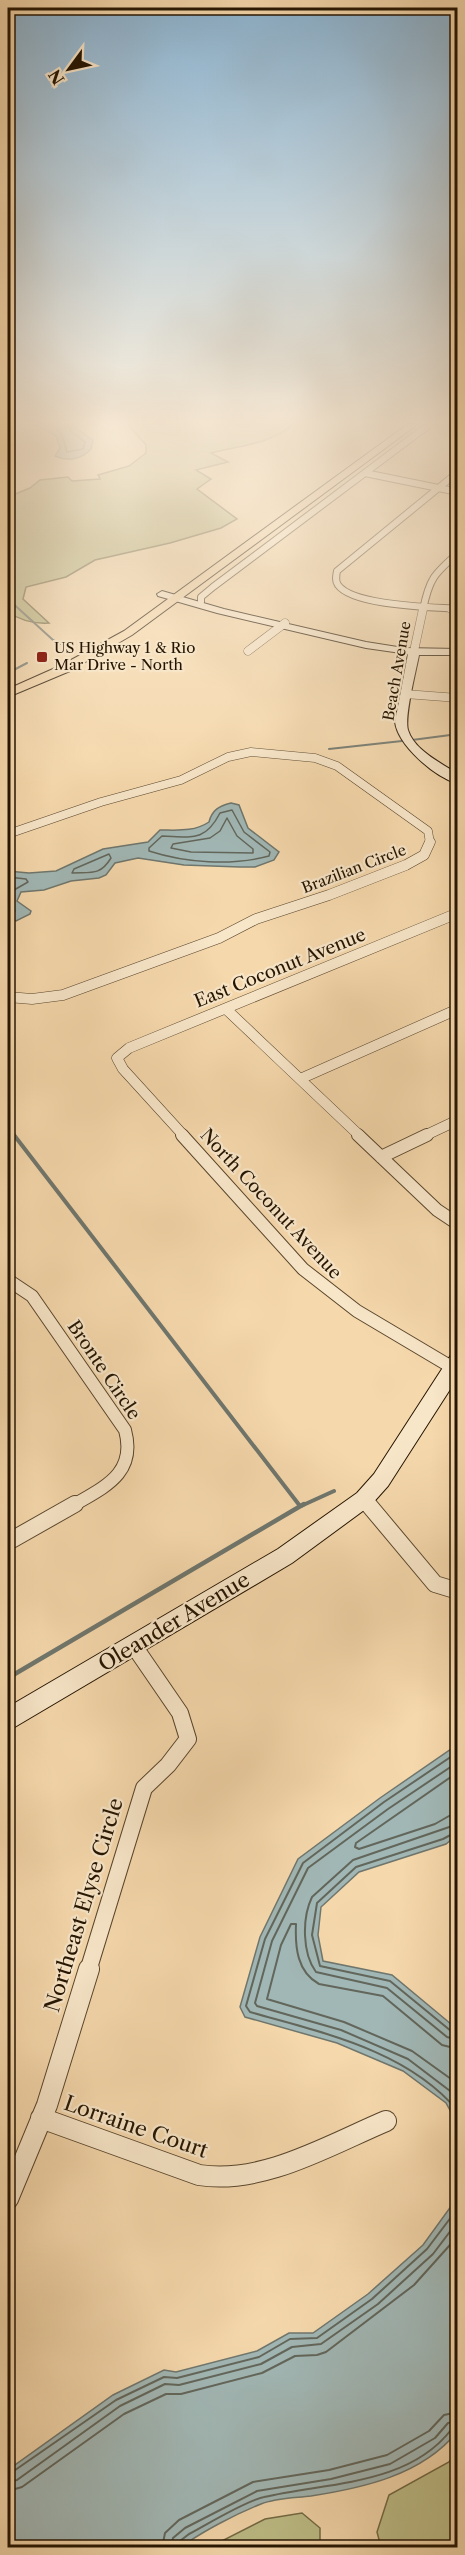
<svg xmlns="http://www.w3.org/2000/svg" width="465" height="2555" font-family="'Libre Caslon Text',serif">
	<rect width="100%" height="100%" fill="#f5d8ac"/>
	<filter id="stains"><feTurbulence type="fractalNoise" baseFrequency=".00333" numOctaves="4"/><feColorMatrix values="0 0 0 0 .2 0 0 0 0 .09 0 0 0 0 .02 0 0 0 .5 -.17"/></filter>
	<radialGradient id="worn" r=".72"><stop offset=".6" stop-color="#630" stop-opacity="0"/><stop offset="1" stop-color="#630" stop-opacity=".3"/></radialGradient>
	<!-- green -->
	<path fill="#bebe88" stroke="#716944" stroke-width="1.5" d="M127,424H294C265,446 245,444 211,453L228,462L196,470L211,479L197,489L237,519L221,528L170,543L95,560L66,577L26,587L23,599L49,623C33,624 21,621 8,612V497L30,488L40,480L68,477L72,481L100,479L98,475L129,466L146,453V445Z
		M457,2452V2547H381L377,2532L389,2495L449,2462Z
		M302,2513L320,2528V2547H210L265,2519Z"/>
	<!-- water -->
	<path fill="#a1b7b5" stroke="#6f766d" stroke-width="1.5" d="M35,424H70L93,440L91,449C82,459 68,462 55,456L60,448L56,436Z
		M231,803L239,805L248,828L279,852L274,860L255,867H240L184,865L138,858L115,863L106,875L99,878L71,881L44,890L21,892L17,901L31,911L30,914L16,921L8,917V871L29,873L56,871L103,849L148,842L160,830C177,830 194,832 209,822C212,810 219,806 231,803Z
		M457,1745V1835L446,1844L359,1872L321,1907L318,1935L323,1961L392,1975L457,2029V2123L446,2103L403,2071L337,2043L245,2017L240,2007L260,1937L298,1859L380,1798Z
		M457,2198V2432C422,2475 363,2488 311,2496C295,2498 276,2498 261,2504C236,2514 203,2531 181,2547H8V2470L113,2395L164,2370L176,2372L257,2351L289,2333H313L368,2294L423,2245Z"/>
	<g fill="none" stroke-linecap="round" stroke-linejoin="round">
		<!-- shore-far1 -->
		<path stroke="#62665b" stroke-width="1.5" d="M50,424L61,433L67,452L83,449L85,442L70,431L68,424
			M232,810L244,832L270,852L269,856C231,866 186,863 149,851V848L162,836C192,837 205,842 220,813Z
			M227,818L237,836L253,849V853L191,852L171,848L173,844L210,838L220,831Z
			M109,854L111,858C100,876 91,872 72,873L74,869Z
			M8,877L26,879L28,882L14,890L10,900L15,911L8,912"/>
		<!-- shore -->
		<path stroke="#62665b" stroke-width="2" d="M458,1752L384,1802L303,1863L265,1939L246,2006L250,2012C323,2033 407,2050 458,2111
			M458,1762L388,1809L308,1868L272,1941L255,2003L257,2006L341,2030L408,2059L458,2097
			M458,1772L356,1843L355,1847L359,1849L435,1824L449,1816L458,1815
			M458,1824L353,1860L312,1897C302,1918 302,1953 316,1972L387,1988L447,2037L458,2040
			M458,1831L443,1839L356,1867L317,1903L312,1935L320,1966L390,1981L451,2031L458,2033
			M458,2049L442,2045L383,1996L319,1984C297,1972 295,1947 296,1924H291L281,1945L267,1999L344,2022L412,2051L458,2084
			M8,2475L116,2400L164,2377L177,2378L259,2357L290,2339L317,2338L372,2299L427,2249L458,2208
			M8,2482L17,2480L120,2406L165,2384L179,2385L261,2364L292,2347L321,2344L378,2304L433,2254L458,2221
			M8,2491L22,2487L124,2414L166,2394H181L262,2373L295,2356L317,2355L326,2352L414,2285L458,2236
			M162,2548L165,2533L179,2520L253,2482L329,2470L387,2455L429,2431L444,2415L458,2412
			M171,2548L173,2538L185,2528L257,2491L331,2479L390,2464L435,2438L448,2423L458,2421
			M178,2548L180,2541L189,2534C208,2524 245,2501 264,2497C327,2482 407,2486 451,2430L458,2429"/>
		<!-- stream-far3 -->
		<path stroke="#6f766d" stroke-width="2" d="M8,599L53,640L61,644
			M8,673L27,663
			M412,740L458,734
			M329,749L402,741"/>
		<!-- stream-far2 -->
		<path stroke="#6f766d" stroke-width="3" d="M8,1127L15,1136"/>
		<!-- stream-far1 -->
		<path stroke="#6f766d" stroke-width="4" d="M14,1135L300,1506
			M301,1506L334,1491"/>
		<!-- stream -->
		<path stroke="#6f766d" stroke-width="4.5" d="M8,1678L304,1504"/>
		<defs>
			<path id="street-far5" d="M458,472L337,571C336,576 335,581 338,585C353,606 433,607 458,609
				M365,473L458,492
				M201,602V597L213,587L430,424
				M423,610C429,579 434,574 458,553"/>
			<path id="street-far4" d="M451,609H458
				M248,651L285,623
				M414,651L423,609
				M405,694L458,698
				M8,834L101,802L181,780L228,757L251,752L315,758L337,766L428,831L430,843"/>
			<path id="street-far3" d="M8,997L32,999L63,995L219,938L256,919L329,895L406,865L424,855L430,842
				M226,1009L360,1136
				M300,1079L458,1009
				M184,1136L123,1069L117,1058L129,1048L458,913
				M424,1136L458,1120"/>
			<path id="street-far2" d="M182,1135L303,1269L357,1311L453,1368
				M358,1135L437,1210L458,1224
				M381,1157L427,1135
				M8,1280L32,1296L125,1430C137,1474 104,1487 72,1506
				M364,1499L370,1506"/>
			<path id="street-far1" d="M368,1504L435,1584L458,1591
				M8,1542L75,1504
				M88,1971L144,1788L168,1765L188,1739L180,1713L134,1646"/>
			<path id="street" d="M41,2118L199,2175C263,2185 329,2145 386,2121
				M8,2199L47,2105L89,1969"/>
			<path id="secondary" d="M162,591L224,609L366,642L404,648L458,649V655H419C416,671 404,717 408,730C414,750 441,763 458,774V784C435,777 398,746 395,722L408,654L366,648L217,613L158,596L157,594Z
				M458,1353V1377L388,1486L371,1505L292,1563L8,1731V1707L278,1549L357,1493L374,1474L451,1355Z"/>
			<path id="primary" d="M408,424H418L132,635L70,671L8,697V689L62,665L124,631Z"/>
		</defs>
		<!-- street-far5 casing -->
		<use href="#street-far5" stroke="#58452c" stroke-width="8"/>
		<!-- street-far4 casing -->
		<use href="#street-far4" stroke="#58452c" stroke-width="9"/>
		<!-- street-far3 casing -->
		<use href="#street-far3" stroke="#58452c" stroke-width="11"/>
		<!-- street-far2 casing -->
		<use href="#street-far2" stroke="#58452c" stroke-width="14"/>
		<!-- street-far1 casing -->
		<use href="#street-far1" stroke="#58452c" stroke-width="18"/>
		<!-- street casing -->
		<use href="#street" stroke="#58452c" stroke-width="22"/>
		<!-- secondary casing -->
		<use href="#secondary" stroke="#241401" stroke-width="2"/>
		<!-- primary casing -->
		<use href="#primary" stroke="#241401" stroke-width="2"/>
		<!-- street-far5 -->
		<use href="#street-far5" stroke="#f8e6c9" stroke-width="6"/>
		<!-- street-far4 -->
		<use href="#street-far4" stroke="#f8e6c9" stroke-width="8"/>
		<!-- street-far3 -->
		<use href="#street-far3" stroke="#f8e6c9" stroke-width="10"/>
		<!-- street-far2 -->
		<use href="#street-far2" stroke="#f8e6c9" stroke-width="12"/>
		<!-- street-far1 -->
		<use href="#street-far1" stroke="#f8e6c9" stroke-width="16"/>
		<!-- street -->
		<use href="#street" stroke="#f8e6c9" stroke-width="20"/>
		<!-- secondary -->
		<use href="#secondary" fill="#f8e6c9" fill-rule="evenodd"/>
		<!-- primary -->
		<use href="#primary" fill="#f5d8ac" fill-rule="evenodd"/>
	</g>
	<!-- sky -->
	<linearGradient id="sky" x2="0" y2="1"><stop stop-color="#8bb5d4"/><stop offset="0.54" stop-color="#faedda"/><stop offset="1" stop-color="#faedda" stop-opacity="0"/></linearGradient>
	<rect width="465" height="782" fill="url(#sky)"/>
	<!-- markers -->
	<rect fill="#8f2418" stroke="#f8e6c9" stroke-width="2" x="36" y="651" width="12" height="12" rx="3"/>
	<g text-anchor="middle" stroke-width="4.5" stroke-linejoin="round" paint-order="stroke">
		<!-- far-poi labels -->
		<g font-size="15" fill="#241401" stroke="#f8e6c9" text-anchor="start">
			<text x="54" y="653">US Highway 1 &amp; Rio<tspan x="54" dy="17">Mar Drive - North</tspan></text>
		</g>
		<!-- far-street labels -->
		<g font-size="15" fill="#241401" stroke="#f8e6c9">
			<text transform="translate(397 671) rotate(-80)" y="5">Beach Avenue</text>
			<text transform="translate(354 869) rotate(-21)" y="5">Brazilian Circle</text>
		</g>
		<!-- street labels -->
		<g font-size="18" fill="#241401" stroke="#f8e6c9">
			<text transform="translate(280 968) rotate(-22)" y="6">East Coconut Avenue</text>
			<text transform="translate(271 1204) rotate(47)" y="6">North Coconut Avenue</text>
			<text transform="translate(104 1370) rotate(56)" y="6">Bronte Circle</text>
		</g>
		<!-- near-street labels -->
		<g font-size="21" fill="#241401" stroke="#f8e6c9">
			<text transform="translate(174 1622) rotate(-31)" y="7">Oleander Avenue</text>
			<text transform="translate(84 1905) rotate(-73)" y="7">Northeast Elyse Circle</text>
			<text transform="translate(136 2127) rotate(19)" y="7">Lorraine Court</text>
		</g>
	</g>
	<!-- margin -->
	<rect width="465" height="2555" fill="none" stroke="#f5d8ac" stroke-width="30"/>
	<rect x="9" y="9" width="447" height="2537" fill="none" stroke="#241401" stroke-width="3"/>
	<rect x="15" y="15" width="435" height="2525" fill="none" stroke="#241401" stroke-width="1.5"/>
	<!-- north arrow -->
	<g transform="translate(69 69) rotate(237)" stroke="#f8e6c9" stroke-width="4.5" paint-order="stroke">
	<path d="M0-4.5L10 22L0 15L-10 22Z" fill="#241401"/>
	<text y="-9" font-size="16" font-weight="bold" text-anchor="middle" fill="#241401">N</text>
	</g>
	<rect width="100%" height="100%" filter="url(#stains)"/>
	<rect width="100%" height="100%" fill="url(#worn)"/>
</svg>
